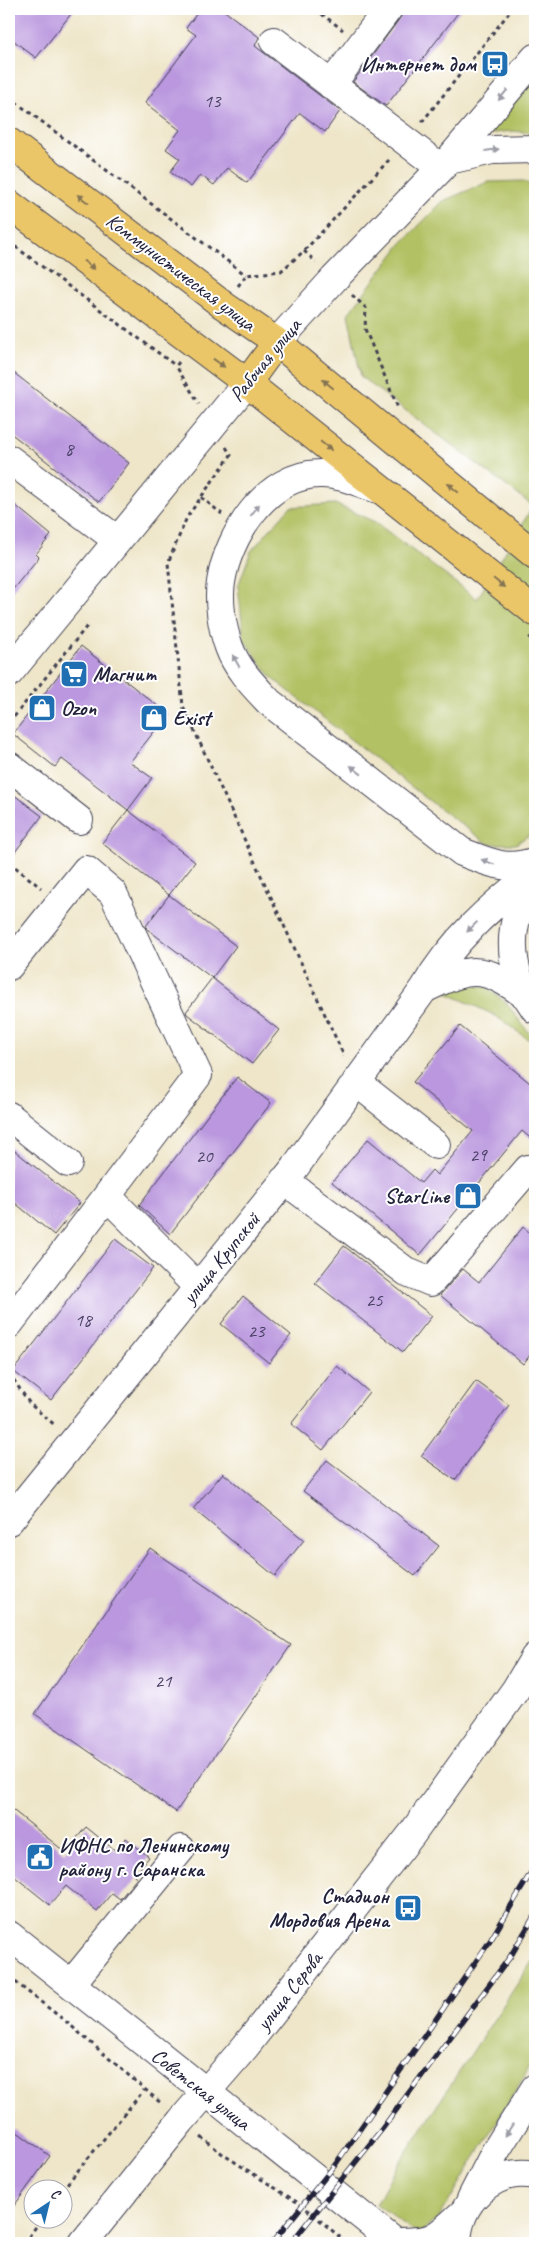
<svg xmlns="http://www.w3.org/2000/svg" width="544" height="2252" font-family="Caveat,sans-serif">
	<rect width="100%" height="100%" fill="#fff"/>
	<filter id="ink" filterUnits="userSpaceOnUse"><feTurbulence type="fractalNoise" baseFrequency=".02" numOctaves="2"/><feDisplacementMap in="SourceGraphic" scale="10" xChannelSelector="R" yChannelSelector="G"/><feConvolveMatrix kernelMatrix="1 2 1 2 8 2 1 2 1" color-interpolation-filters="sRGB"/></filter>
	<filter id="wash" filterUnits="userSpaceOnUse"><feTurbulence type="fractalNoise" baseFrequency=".0096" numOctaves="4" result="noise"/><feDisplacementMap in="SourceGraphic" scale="20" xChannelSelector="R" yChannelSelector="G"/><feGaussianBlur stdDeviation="1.12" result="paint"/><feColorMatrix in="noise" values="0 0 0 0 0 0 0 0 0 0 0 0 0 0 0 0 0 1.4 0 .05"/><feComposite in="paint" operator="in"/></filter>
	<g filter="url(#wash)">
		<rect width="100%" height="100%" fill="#efe6c9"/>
		<!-- green -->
		<path fill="#b2c163" stroke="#6a724f" d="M535,71V133L511,131L481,135Z
			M523,181L535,187V831L516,844H488L427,799L272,678L244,640L238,586L251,551L290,507L335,504L375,522L477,599L533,506L361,377L348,314L401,244L443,201L488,182Z
			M461,983L487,987L507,1004L535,1041V1044L494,1015L447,993Z
			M535,1957V2058L439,2218L418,2234L376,2204L392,2174Z"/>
		<g id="blocks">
			<!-- building -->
			<path fill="#ba97de" d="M9,9H75L36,58L9,37Z
				M200,9H222L259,37L255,46L340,111L325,132L300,113L247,183L227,168L214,185L200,175L191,187L170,172L180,159L166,149L180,130L145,103L196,35L186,28Z
				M405,9H461L386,106L353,82L400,18Z
				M9,369L129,463L99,502L9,432Z
				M9,500L51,535L36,554L39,557L9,594Z
				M81,646L168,714L130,762L152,778L128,810L62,759L55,767L13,734Z
				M9,791L42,816L9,860Z
				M128,810L195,862L169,895L102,843Z
				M169,895L236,946L212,978L147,929L146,926Z
				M212,978L279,1030L252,1064L187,1014L186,1012Z
				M460,1026L535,1087V1142L522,1131L420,1255L332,1182L368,1139L421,1183L432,1170L437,1175L473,1131L413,1082Z
				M237,1077L271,1103L170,1234L139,1205Z
				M9,1146L80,1203L54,1235L9,1198Z
				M523,1227L535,1237V1349L523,1364L440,1295L463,1269L479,1282Z
				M115,1239L153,1268L51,1400L13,1371Z
				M344,1246L432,1316L403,1352L315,1283Z
				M243,1296L291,1335L269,1363L221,1324Z
				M337,1366L369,1392L323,1450L291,1424Z
				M476,1381L509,1405L455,1480L421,1456Z
				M327,1460L439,1546L415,1576L303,1491Z
				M223,1473L304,1540L275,1576L193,1509Z
				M150,1548L291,1645L176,1812L35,1714Z
				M9,1807L65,1852L86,1827L116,1851L126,1838L149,1857L134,1876L137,1878L120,1899L112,1893L97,1911L66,1886L50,1905L9,1872Z
				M9,2126L50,2156L9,2213Z"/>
		</g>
	</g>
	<g filter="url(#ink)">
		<use href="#blocks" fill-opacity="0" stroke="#413f50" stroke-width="1"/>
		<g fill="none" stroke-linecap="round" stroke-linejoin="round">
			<defs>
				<path id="minor" d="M274,41L441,168
					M331,85L388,9
					M449,160L492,150L535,149
					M277,342L334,279L449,160L535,58
					M9,459L117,540
					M378,489C359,483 339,473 319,474C266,475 228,536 221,582C218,602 222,628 229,647C237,669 253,685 269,702L462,852C488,862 507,872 535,861
					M9,673L247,383
					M9,766L79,820
					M535,879C505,921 506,968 535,1009
					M9,966L86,870L113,893L198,1075L107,1196L198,1287
					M424,989C469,967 483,964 525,995
					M356,1082L436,1145
					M9,1116L68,1163
					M284,1180L407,1272L431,1282L528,1169
					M9,1324L107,1196
					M9,1521L293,1170L424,989C451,941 492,905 535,872
					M9,1935L396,2243
					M71,1984L181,1849
					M471,2199L495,2152L535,2088
					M395,2242C435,2242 434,2239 463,2213
					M83,2243L181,2121L245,2047L412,1834L516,1689L535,1657
					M457,2243C458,2202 492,2167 535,2175"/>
				<path id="major" d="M9,142L223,305L277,342L535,555
					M9,204L247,383L535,612
					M247,383L277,342"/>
			</defs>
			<!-- minor casing -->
			<use href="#minor" stroke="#413f50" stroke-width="30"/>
			<!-- major casing -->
			<use href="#major" stroke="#413f50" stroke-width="30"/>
			<!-- path -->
			<path stroke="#413f50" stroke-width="3" stroke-dasharray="4 4" stroke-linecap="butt" d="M315,9L343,30
				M9,97L246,275
				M422,122L512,9
				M9,242L176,366
				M304,251L316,262
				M238,286L246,275L281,271L304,251L389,160
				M352,295L366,308L365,329L398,408
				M179,362L176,366L199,404
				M226,447L231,455L187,517L168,563L183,706L344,1056
				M201,497L222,514
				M529,637L535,642
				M9,723L87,626
				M9,862L41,888
				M9,1373L30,1404L56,1426
				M9,1977L69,2024L162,2104
				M201,2137L224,2155L303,2206L347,2243
				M62,2190L144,2090
				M24,2243L41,2220"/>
			<!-- minor -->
			<use href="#minor" stroke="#fff" stroke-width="28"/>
			<!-- major -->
			<use href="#major" stroke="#ebc669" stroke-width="28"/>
			<defs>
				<path id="rail" d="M272,2243L335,2165L490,1941L535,1866
					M291,2243L382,2129L510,1957L535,1915"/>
			</defs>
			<!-- rail casing -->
			<use href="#rail" stroke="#22223b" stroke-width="5.5"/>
			<!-- rail -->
			<use href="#rail" stroke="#fff" stroke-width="4" stroke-dasharray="11" stroke-linecap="butt"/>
		</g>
		<!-- one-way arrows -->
		<defs><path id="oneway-solid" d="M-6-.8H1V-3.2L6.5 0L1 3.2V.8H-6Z" transform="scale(1.25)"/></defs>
		<g fill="#9c9ca7">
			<use href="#oneway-solid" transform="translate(503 95) rotate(130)"/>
			<use href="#oneway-solid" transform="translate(492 150) rotate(-7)"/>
			<use href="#oneway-solid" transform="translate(255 510) rotate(-53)"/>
			<use href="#oneway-solid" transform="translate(236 661) rotate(-119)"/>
			<use href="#oneway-solid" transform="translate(356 770) rotate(-142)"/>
			<use href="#oneway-solid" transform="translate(488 862) rotate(-160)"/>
			<use href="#oneway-solid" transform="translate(472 927) rotate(136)"/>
			<use href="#oneway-solid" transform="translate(509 2130) rotate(122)"/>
		</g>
		<g fill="#867452">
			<use href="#oneway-solid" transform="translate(83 199) rotate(-143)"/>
			<use href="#oneway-solid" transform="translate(89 265) rotate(37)"/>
			<use href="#oneway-solid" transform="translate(219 363) rotate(36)"/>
			<use href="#oneway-solid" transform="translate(328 384) rotate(-140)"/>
			<use href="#oneway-solid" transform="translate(326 446) rotate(39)"/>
			<use href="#oneway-solid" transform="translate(453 488) rotate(-140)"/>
			<use href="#oneway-solid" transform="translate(499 583) rotate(39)"/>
		</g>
	</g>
	<!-- icons -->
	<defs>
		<symbol id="bus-square" viewBox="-11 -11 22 22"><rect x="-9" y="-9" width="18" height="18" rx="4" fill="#1f6fb2" stroke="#fff"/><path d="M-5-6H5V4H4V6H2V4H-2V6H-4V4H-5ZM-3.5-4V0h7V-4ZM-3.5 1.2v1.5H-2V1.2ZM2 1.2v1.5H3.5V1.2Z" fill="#fff"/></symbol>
		<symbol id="supermarket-square" viewBox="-11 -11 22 22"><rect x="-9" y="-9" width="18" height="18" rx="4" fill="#1f6fb2" stroke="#fff"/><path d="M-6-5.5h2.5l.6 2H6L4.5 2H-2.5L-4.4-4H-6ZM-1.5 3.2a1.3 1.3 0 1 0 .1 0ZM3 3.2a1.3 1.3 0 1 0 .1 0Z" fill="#fff"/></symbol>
		<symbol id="shop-square" viewBox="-11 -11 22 22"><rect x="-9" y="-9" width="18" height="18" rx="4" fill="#1f6fb2" stroke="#fff"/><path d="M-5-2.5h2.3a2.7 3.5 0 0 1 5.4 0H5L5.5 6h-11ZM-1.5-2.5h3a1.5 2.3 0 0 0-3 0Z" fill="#fff"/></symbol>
		<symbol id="civic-square" viewBox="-11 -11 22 22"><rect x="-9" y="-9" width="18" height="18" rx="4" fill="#1f6fb2" stroke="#fff"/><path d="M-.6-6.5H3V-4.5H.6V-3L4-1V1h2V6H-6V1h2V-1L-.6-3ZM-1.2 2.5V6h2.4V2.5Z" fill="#fff"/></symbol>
	</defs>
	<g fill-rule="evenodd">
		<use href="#bus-square" x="479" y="48" width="32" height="32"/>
		<use href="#supermarket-square" x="58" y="658" width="32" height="32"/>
		<use href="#shop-square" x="26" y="692" width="32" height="32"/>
		<use href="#shop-square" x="138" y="702" width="32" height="32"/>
		<use href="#shop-square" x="452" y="1180" width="32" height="32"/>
		<use href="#civic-square" x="24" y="1841" width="32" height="32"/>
		<use href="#bus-square" x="392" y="1892" width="32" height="32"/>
	</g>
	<g text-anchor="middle" stroke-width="4" stroke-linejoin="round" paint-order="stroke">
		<!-- number labels -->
		<g font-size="19" fill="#483f64">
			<text x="212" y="107">13</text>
			<text x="69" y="455">8</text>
			<text x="478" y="1161">29</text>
			<text x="204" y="1162">20</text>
			<text x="374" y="1306">25</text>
			<text x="83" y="1326">18</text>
			<text x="256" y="1337">23</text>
			<text x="163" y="1687">21</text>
		</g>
		<!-- poi labels -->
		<g font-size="21" font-weight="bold" fill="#22223b" stroke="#fff" text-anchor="start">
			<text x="476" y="71" text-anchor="end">Интернет дом</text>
			<text x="93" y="681">Магнит</text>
			<text x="61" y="715">Ozon</text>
			<text x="173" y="725">Exist</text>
			<text x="449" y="1203" text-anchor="end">StarLine</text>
			<text x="59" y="1852">ИФНС по Ленинскому<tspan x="59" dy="24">району г. Саранска</tspan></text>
			<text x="389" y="1903" text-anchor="end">Стадион<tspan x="389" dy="24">Мордовия Арена</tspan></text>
		</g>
		<!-- street labels -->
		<g font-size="21" fill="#22223b" stroke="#fff">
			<text transform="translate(181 272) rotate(37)" y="7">Коммунистическая улица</text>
			<text transform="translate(265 360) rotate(-51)" y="7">Рабочая улица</text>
			<text transform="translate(221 1258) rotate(-51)" y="7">улица Крупской</text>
			<text transform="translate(289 1991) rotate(-52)" y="7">улица Серова</text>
			<text transform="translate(201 2089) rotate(38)" y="7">Советская улица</text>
		</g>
	</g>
	<!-- margin -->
	<rect width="544" height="2252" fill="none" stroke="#fff" stroke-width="30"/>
	<!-- north arrow -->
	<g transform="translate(48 2204) rotate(35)"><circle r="24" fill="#ffffff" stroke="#a7a7b1"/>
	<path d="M0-4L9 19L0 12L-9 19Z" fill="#1f6fb2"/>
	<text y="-8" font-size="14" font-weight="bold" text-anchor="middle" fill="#22223b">С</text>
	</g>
</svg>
